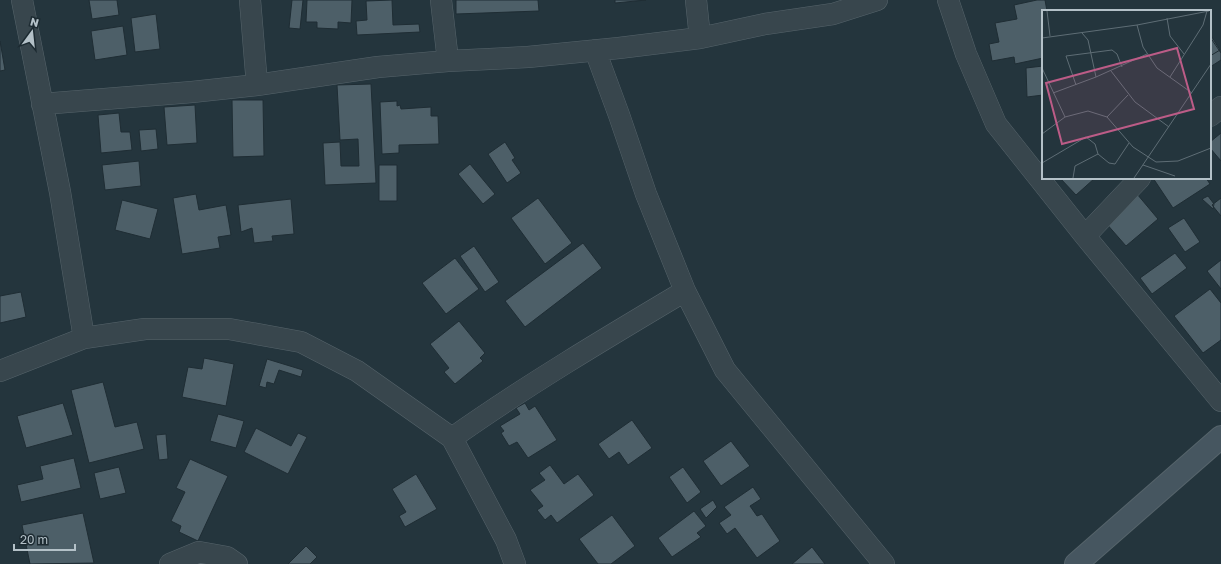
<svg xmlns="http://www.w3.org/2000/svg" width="1221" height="564" font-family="'Golos Text',sans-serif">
	<rect width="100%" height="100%" fill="#24353d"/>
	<!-- building -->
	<path fill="#4d5f68" stroke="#1f2d34" d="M89,0H117L119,15L92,19Z
		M292,0H303L300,29L289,28Z
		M307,0H352L351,23L338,22V29L317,28V22H306Z
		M392,0L393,25L419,24L420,32L357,35L356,21L367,20L366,1Z
		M456,0H538L539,11L456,14Z
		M615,0H646L615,3Z
		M1037,0H1045L1047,11H1043V52L1042,53L1043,58L1015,64L1014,57L992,61L989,44L999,42L995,23L1017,19L1014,5Z
		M156,14L160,49L135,52L131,18Z
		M123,26L127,55L95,60L91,31Z
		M1210,34L1220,50L1210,56Z
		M1210,37L1221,53V60L1210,67Z
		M0,41L5,70L0,71Z
		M1043,66V95L1027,97L1026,68Z
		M371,84L376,183L325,185L323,143L340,142L341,166H359L358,139L340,140L337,85Z
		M232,100H263L264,156L233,157Z
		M397,101V106L400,105L401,109L431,107V116H438L439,144L399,145V153L382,154L380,102Z
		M195,105L197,143L167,145L164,107Z
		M119,113L121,132H130L132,150L101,153L98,115Z
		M156,129L158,149L141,151L139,130Z
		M1221,133V161L1210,148V142Z
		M505,142L515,158L512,160L521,173L507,183L488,154Z
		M139,161L141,186L105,190L102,165Z
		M470,164L495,194L483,204L458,174Z
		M379,165H397V201H379Z
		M1060,178H1095L1076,195Z
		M1153,178H1206L1210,184L1173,208Z
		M196,194L199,210L226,205L231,235L218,237L220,248L182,254L173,198Z
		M1137,194L1158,219L1126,246L1105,222Z
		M1208,196L1214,204L1213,209L1202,199Z
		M538,198L572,243L545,264L511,218Z
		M1221,198V216L1212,205Z
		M291,199L294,234L272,236L273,241L254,243L252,228L241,232L238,205Z
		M122,200L158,209L150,239L115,230Z
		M1184,218L1200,242L1185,252L1168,228Z
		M583,243L602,268L525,327L505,301Z
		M474,246L499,282L485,292L460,256Z
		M1175,253L1187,268L1152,294L1140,278Z
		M455,258L479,289L446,314L422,283Z
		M1221,260V289L1207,271Z
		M1210,289L1221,303V340L1203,353L1174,316Z
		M21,292L26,317L0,323V296Z
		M459,321L485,353L480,358L483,361L455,384L444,372L449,368L430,344Z
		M204,358L234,364L226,406L182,397L188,367L202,369Z
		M267,359L303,370L301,377L279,370L274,384L267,382L266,388L259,386Z
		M103,382L115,427L137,422L144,449L89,463L71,390Z
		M63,403L73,435L26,448L17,416Z
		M525,403L529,410L535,406L557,440L528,458L517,442L509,446L501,433L504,431L500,426L520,414L516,408Z
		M218,414L244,421L236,448L210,441Z
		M632,420L652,448L628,465L619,452L609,459L598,444Z
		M256,428L291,446L298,433L307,437L288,474L244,452Z
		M166,434L168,459L159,460L156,435Z
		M731,441L750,466L721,486L703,461Z
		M74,458L81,488L21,502L17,485L43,479L40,466Z
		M190,459L228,476L198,541L179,532L181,526L171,521L185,492L176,488Z
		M550,465L564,484L578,474L594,495L557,523L551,515L545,520L537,510L543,506L530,490L545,480L539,473Z
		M119,467L126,493L100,499L94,473Z
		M683,467L701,492L687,503L669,477Z
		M416,474L437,509L405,527L399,516L406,512L392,489Z
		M753,487L761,499L750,506L757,516L762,514L780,541L757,558L735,528L727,534L719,523L731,515L724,507Z
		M713,500L717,507L706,518L700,509Z
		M694,511L706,526L697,533L701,537L672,557L658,538Z
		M83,513L94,563L30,564L22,525Z
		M612,515L635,546L611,564H598L579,539Z
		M306,546L317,557L310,564H288Z
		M812,547L825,564H792Z"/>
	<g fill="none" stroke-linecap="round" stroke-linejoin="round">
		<defs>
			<path id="minor" d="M22,0L60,192L84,338
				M250,0L257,85
				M696,0L700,38
				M948,0L966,54L996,124L1085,236L1221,401
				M595,50L619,115L646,194L685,291L725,370L884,564
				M448,61L528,57L619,48L700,38L765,24L833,14L877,0
				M42,104L192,92L257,85L378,67L448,61L441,0
				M1210,116L1221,107
				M1085,236L1140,178
				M0,371L84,338L145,329H229L301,342L357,371L452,438L506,540L515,564
				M452,438C527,385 606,338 685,291
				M170,564L199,552L227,557L237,564"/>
			<path id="secondary" d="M1076,564L1221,437"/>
		</defs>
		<!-- minor casing -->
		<use href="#minor" stroke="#56646b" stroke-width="22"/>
		<!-- secondary casing -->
		<use href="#secondary" stroke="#56646b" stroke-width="24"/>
		<!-- minor -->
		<use href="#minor" stroke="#38464d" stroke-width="21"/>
		<!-- secondary -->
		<use href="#secondary" stroke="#465660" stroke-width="22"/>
	</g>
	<!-- overview -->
	<g transform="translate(1042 10)">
		<rect width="169" height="169" fill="#24353d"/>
		<path fill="none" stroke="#5e6d75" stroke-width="1" d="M5,1L8,26M125,8L128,26L142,44M95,15L101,37L115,58L150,83M0,28L95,15L167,1M0,58L23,107M69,61L93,92L127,117M54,67L105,44M128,67L161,15L165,1M34,75L24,46L70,40L75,44L80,57M11,83L54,67L46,30L40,23M65,107L86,85M0,124L23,107L46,101L65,107L91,137L114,152L136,151L169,138M0,153L44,127L53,134L56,144L67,153L73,154L87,133M101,155L133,166M31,168L33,156L56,144M92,168L169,54"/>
		<path fill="#bc5c87" fill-opacity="0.15" stroke="#bc5c87" stroke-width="2" d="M135,38L152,99L20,134L4,73Z"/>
		<rect width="169" height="169" fill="none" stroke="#b4c1c8" stroke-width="2"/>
	</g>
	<!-- north arrow -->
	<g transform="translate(32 32) rotate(15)" stroke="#1d2b32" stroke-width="3" paint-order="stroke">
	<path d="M0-3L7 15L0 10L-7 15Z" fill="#b4c1c8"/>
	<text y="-6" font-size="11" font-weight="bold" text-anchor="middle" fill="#b4c1c8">N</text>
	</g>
	<!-- scale -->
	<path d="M14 544v6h61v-6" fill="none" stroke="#b4c1c8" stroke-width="2"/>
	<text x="20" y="544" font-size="12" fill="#b4c1c8" stroke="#1d2b32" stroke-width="3" paint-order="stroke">20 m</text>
</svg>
